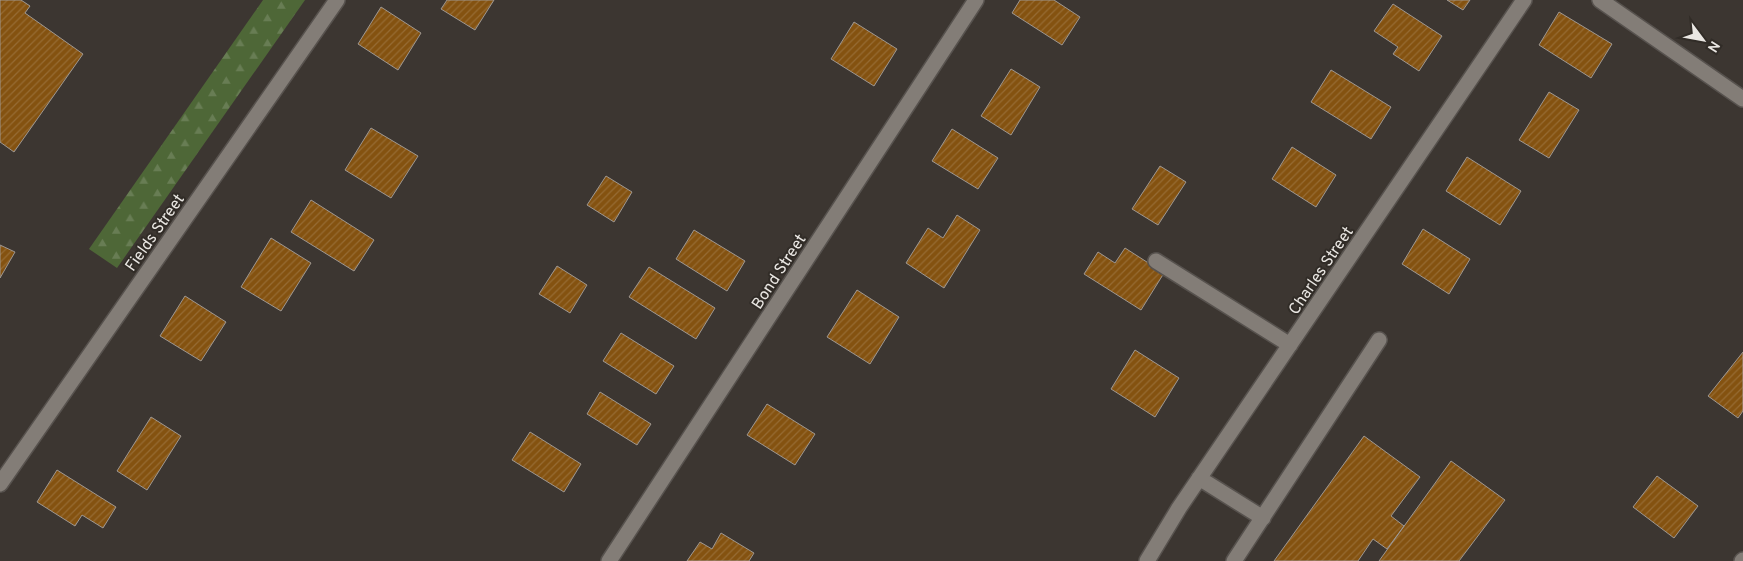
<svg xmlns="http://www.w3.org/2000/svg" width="1743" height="561" font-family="Overpass,sans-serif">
	<defs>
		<pattern id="forest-firs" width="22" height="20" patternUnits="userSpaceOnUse" patternTransform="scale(1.25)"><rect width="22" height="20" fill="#4e6737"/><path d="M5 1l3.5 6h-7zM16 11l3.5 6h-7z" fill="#687d54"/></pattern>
		<pattern id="building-hatch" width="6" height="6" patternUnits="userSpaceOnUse" patternTransform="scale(1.25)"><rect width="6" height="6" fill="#845210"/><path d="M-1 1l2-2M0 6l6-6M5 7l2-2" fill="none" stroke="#966b33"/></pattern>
	</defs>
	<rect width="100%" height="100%" fill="#3c3631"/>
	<!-- forest -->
	<path fill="url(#forest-firs)" d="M263,0H305L117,268L89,249Z"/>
	<!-- building -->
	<path fill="url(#building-hatch)" stroke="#9e9791" d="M0,0H21L30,6L25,13L83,54L14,152L0,142Z
		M447,0H494L475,30L441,9Z
		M1020,0H1054L1080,17L1062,45L1012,13Z
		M1447,0H1470L1463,10Z
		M1393,4L1442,36L1419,71L1393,54L1398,47L1374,31Z
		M381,7L421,33L398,70L358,44Z
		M1559,12L1612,44L1591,78L1539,45Z
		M854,22L897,49L874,86L831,59Z
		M1011,69L1040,87L1011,135L981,116Z
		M1331,70L1391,107L1371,139L1311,102Z
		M1549,92L1579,110L1549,158L1519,140Z
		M371,128L418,156L391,198L345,170Z
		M952,129L998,158L978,189L932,161Z
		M1292,147L1336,175L1316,207L1272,179Z
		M1467,157L1521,191L1500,225L1446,191Z
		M1160,166L1186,182L1158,225L1132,209Z
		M606,176L632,192L614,222L587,205Z
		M311,200L374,240L354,271L291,232Z
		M957,215L980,230L944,288L906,263L928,228L943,238Z
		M1423,229L1470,259L1449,294L1402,264Z
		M694,230L745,261L727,291L676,259Z
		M271,238L311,263L281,311L241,287Z
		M0,245L15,252L0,278Z
		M1125,248L1164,273L1141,310L1084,274L1098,252L1115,263Z
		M557,266L587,285L570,313L539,294Z
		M649,267L715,308L696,339L629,297Z
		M857,290L899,317L870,364L827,337Z
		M185,296L226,322L201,361L160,336Z
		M621,333L674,366L656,394L603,361Z
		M1135,350L1179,378L1155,417L1111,389Z
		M1743,352V411L1738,418L1708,396Z
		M600,392L651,424L637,445L587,414Z
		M767,404L815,434L795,465L747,435Z
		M151,417L181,436L147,490L117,471Z
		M530,432L581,464L564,492L512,460Z
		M1364,436L1420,477L1391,516L1404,526L1387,549L1373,539L1358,561H1274Z
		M1451,461L1505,500L1459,561H1379Z
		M57,470L116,507L103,528L82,515L75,526L37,502Z
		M1657,476L1698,506L1674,538L1633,507Z
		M721,533L754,553L749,561H687L700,542L712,549Z"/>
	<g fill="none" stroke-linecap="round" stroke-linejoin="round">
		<defs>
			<path id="minor" d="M1600,0L1743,99
				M1156,261L1290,345
				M1199,478L1263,518
				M0,484L337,0
				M609,561L976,0
				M1147,561L1179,508L1524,0
				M1234,561L1379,340
				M1742,561L1743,560"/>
		</defs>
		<!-- minor casing -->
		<use href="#minor" stroke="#57524e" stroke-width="18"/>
		<!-- minor -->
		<use href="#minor" stroke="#837d77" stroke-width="15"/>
	</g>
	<g text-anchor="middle" stroke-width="4" stroke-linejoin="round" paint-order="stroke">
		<!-- street labels -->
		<g font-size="16" fill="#eae7e3" stroke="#312c27">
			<text transform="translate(154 232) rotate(-55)" y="6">Fields Street</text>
			<text transform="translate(1320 270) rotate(-56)" y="6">Charles Street</text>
			<text transform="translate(778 271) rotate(-57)" y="6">Bond Street</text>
		</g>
	</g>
	<!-- north arrow -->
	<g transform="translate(1703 40) rotate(122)" stroke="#312c27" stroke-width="4" paint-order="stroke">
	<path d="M0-4L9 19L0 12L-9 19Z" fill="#eae7e3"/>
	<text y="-8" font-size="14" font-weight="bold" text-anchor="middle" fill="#eae7e3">N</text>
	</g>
</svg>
